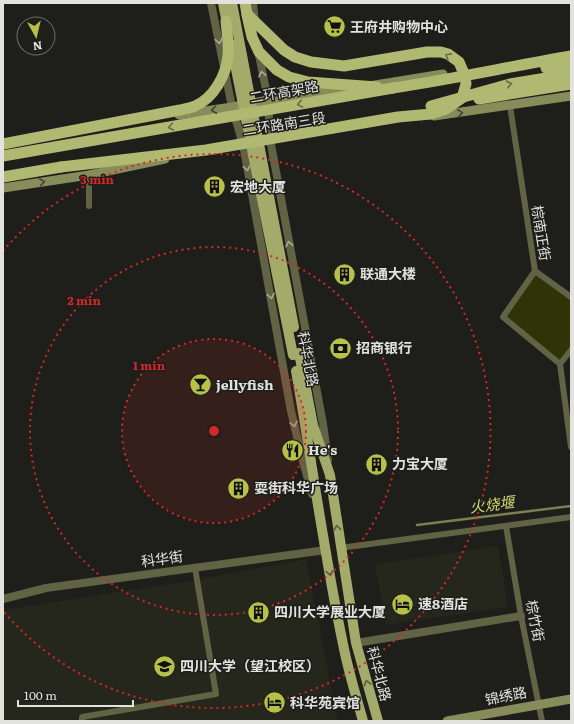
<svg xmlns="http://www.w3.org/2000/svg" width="574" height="724" font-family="Literata,'Noto Sans SC',serif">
	<rect width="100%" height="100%" fill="#1e1e1a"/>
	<!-- built -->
	<path fill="#25261c" d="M498,546L508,607L386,625L375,564Z
		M306,559L338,721H3V610L189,581Z"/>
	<!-- green -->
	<path fill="#2f3307" d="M535,271L571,297V350L560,364L503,317Z"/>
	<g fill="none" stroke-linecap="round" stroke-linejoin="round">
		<!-- stream -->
		<path stroke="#7b7f53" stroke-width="2.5" d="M417,525L571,506"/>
		<!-- minor -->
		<path stroke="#606445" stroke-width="6" d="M510,106L535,271L503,317L560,364L571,447
			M89,175V206
			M535,271L571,297
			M560,364L571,350
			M506,526L521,616L542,721
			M340,548L571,517
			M82,721V717L216,694L195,568"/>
		<!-- tertiary -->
		<path stroke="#606445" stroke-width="8" d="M211,3L232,107L243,144L291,411L302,458L312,494
			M253,3L255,23
			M258,50L268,100L270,139L323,424L328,460
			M3,599L46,588L326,550
			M356,643L521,616"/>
		<!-- secondary -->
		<path stroke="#868c5a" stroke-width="9" d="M369,86L443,74
			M179,115L232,107L268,100L350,88
			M434,116L571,96
			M3,188L89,175L165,159
			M447,721L571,699"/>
		<!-- primary -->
		<path stroke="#a3ab6a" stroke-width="10" d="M299,353L313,425L330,475L356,643L378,721
			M296,371C312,462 324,554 343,644C348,670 356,696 363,721"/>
		<!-- trunk -->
		<path stroke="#b0b971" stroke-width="11" d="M245,3L247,14
			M546,68L571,64
			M393,88C453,79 512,66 571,56
			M479,99L571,84
			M431,106L510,84L571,74
			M3,177L61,167"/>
		<!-- primary-bridge -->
		<path stroke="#a3ab6a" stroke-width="10" d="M223,3L228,29
			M232,3L294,327
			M231,44L293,355"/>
		<!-- trunk-bridge -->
		<path stroke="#b0b971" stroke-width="11" d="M247,15L252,37L259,52L277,70L289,77L308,82L377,87
			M3,144L180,110C185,109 191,108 195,106C214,98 226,75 228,56C229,45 227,32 226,21
			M3,156L393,88
			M61,167L206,150L398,117L431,114L446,109L462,98L466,84L465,76L459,62L448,54L441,52H427L344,66L311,62L295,57L284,50L247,14"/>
	</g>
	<!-- one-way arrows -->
	<defs><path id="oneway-chevron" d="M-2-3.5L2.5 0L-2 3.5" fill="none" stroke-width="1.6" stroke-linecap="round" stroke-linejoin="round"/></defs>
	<g stroke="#a8aa9a">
		<use href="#oneway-chevron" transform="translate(219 41) rotate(79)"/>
		<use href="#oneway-chevron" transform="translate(262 74) rotate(-102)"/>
		<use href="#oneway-chevron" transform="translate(247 168) rotate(80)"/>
		<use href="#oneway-chevron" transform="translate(289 244) rotate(-101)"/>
		<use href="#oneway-chevron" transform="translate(271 296) rotate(80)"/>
		<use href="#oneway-chevron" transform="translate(294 424) rotate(77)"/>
	</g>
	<g stroke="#676c46">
		<use href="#oneway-chevron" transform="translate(448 56) rotate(-151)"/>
		<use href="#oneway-chevron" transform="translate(509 84) rotate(-13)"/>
		<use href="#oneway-chevron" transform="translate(300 104) rotate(170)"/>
		<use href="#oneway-chevron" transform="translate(171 127) rotate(170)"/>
	</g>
	<g stroke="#424430">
		<use href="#oneway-chevron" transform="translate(214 110) rotate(172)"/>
		<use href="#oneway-chevron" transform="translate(460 113) rotate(-8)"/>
		<use href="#oneway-chevron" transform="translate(42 182) rotate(-9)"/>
	</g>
	<g stroke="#5a5d3e">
		<use href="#oneway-chevron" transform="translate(337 528) rotate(-98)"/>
		<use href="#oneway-chevron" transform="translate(330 573) rotate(80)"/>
		<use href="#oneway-chevron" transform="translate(367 683) rotate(-105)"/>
	</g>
	<!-- distance rings -->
	<circle cx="214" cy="431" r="92" fill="#d62828" fill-opacity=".12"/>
	<g fill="none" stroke="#d62828" stroke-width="2" stroke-dasharray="2 4">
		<circle cx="214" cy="431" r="92"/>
		<circle cx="214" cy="431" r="184"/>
		<path d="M3 251A277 277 0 1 1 3 611"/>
	</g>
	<!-- icons -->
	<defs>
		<symbol id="supermarket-disc" viewBox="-11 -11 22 22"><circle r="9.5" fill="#b7c148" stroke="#1e1e1a"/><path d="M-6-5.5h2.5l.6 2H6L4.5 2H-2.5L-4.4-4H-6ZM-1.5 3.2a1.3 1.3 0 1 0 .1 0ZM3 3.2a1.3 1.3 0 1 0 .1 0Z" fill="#111"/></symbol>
		<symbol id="building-disc" viewBox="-11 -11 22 22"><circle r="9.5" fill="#b7c148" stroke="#1e1e1a"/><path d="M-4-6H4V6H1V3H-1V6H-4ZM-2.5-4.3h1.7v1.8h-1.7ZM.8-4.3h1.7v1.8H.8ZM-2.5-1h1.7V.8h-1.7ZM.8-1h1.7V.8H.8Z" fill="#111"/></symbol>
		<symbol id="bank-disc" viewBox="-11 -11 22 22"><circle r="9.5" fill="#b7c148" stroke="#1e1e1a"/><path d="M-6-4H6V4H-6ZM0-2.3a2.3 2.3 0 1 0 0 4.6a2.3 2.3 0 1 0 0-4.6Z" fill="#111"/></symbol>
		<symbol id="bar-disc" viewBox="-11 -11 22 22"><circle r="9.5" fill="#b7c148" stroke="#1e1e1a"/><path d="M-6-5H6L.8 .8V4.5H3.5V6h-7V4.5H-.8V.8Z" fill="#111"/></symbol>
		<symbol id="restaurant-disc" viewBox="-11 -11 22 22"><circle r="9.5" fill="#b7c148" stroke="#1e1e1a"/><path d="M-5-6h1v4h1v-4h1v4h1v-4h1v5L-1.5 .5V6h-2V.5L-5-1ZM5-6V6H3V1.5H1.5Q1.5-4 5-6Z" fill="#111"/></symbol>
		<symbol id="hotel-disc" viewBox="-11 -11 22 22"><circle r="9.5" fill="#b7c148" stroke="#1e1e1a"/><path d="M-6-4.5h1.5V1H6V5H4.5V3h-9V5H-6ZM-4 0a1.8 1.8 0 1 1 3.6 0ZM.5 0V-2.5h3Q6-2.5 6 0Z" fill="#111"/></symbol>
		<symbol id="university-disc" viewBox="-11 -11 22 22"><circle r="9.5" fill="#b7c148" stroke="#1e1e1a"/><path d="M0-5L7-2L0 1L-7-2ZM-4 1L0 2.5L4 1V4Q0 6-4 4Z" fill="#111"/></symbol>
	</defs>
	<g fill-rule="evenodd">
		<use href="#supermarket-disc" x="322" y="14" width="25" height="25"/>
		<use href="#building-disc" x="202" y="174" width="25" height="25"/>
		<use href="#building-disc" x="332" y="262" width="25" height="25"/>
		<use href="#bank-disc" x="328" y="336" width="25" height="25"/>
		<use href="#bar-disc" x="188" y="372" width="25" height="25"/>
		<use href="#restaurant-disc" x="280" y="438" width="25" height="25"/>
		<use href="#building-disc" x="364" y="452" width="25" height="25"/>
		<use href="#building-disc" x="226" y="476" width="25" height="25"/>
		<use href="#hotel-disc" x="390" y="592" width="25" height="25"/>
		<use href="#building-disc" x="246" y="600" width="25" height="25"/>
		<use href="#university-disc" x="152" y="654" width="25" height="25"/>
		<use href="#hotel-disc" x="262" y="690" width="25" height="25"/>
	</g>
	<g text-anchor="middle" stroke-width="3" stroke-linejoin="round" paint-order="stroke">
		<!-- poi labels -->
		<g font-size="14" font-weight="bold" fill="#e2e3df" stroke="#1e1e1a" text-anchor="start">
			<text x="350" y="32">王府井购物中心</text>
			<text x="230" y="192">宏地大厦</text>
			<text x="360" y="279">联通大楼</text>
			<text x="356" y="353">招商银行</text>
			<text x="216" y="390">jellyfish</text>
			<text x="308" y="455">He's</text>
			<text x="392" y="469">力宝大厦</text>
			<text x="254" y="493">耍街科华广场</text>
			<text x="418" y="609">速8酒店</text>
			<text x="274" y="617">四川大学展业大厦</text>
			<text x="180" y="671">四川大学（望江校区）</text>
			<text x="290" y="708">科华苑宾馆</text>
		</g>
		<!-- street labels -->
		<g font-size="14" fill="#e2e3df" stroke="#1e1e1a">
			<text transform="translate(284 92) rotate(-10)" y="5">二环高架路</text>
			<text transform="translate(284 124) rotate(-9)" y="5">二环路南三段</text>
			<text transform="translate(541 233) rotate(81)" y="5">棕南正街</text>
			<text transform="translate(308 359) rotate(79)" y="5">科华北路</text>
			<text transform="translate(162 559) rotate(-8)" y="5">科华街</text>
			<text transform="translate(535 621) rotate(79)" y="5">棕竹街</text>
			<text transform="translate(379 674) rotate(75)" y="5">科华北路</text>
			<text transform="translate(506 696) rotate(-11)" y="5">锦绣路</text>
		</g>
		<!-- water labels -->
		<g font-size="15" font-style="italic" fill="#d0db6f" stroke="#1e1e1a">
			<text transform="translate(492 505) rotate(-7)" y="5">火烧堰</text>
		</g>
	</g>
	<circle cx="214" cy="431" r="6" fill="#d62828" stroke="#1e1e1a" stroke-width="2"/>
	<g font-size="12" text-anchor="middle" font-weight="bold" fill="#d62828" stroke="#1e1e1a" stroke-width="3" stroke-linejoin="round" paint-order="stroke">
		<text x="97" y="184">3 min</text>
		<text x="84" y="305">2 min</text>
		<text x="149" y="370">1 min</text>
	</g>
	<!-- border -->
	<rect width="574" height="724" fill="none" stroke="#e2e3df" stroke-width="8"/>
	<!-- north arrow -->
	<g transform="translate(36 36) rotate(172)"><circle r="19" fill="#1e1e1a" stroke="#6c6d69"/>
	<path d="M0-3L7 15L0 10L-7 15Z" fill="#b7c148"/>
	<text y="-6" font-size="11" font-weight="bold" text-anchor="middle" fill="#e2e3df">N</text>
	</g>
	<!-- scale -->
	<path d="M18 700v6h115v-6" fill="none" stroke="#e2e3df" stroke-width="2"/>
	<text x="24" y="700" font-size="12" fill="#e2e3df" stroke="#1e1e1a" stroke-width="3" paint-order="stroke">100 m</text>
</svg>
